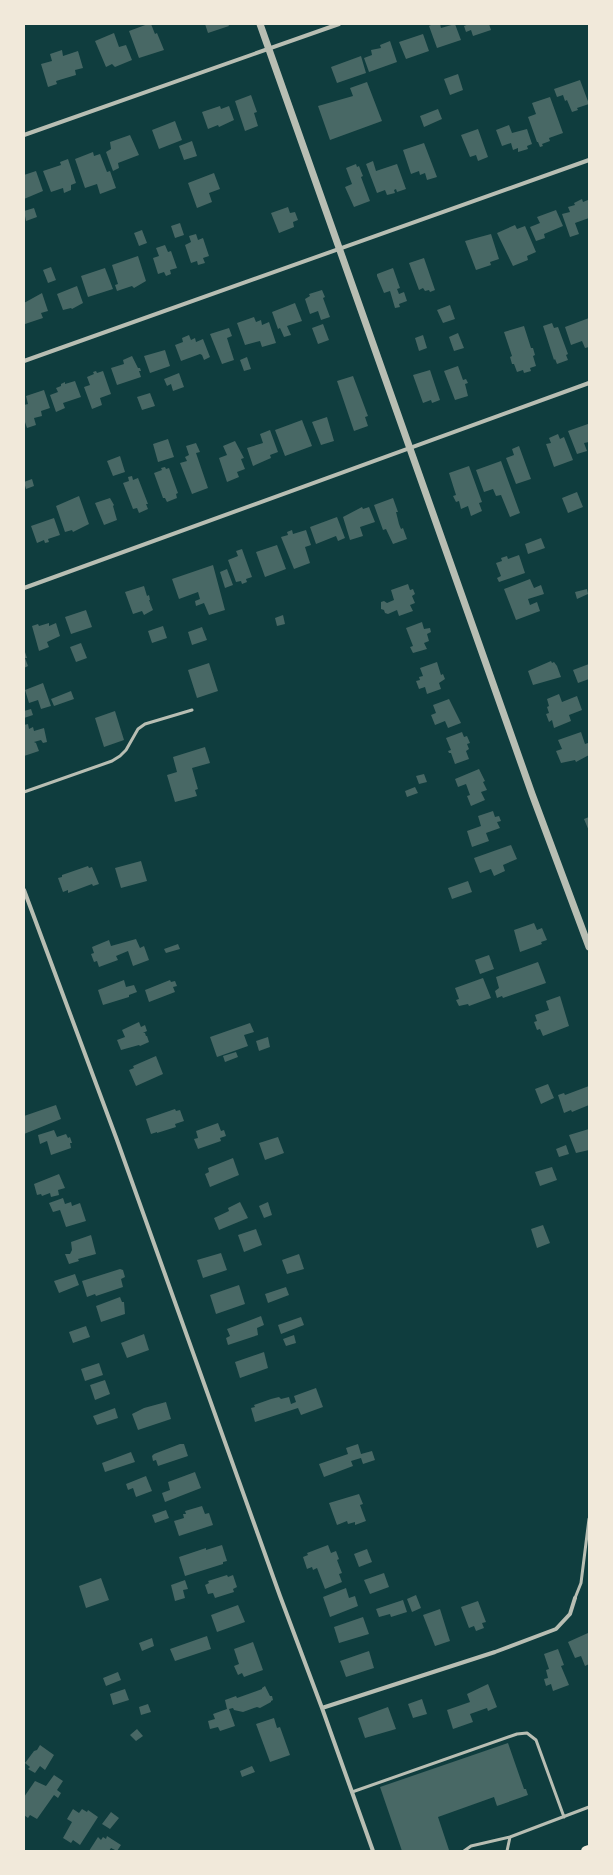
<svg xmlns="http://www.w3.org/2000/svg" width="613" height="1875" font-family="Helvetica,sans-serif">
	<rect width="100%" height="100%" fill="#0f3d3e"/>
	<!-- building -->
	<path fill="#486865" d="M148,24H151L155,34L157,33L164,50L139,58L129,31Z
		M205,24H228L229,26L208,33Z
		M433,24H440L441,28L455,24L461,40L437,48L429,26Z
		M469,24H489L491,30L473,36L471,30L466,32L464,26Z
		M114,33L119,47L126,45L132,60L115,67L112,64L106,67L95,41Z
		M423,34L429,51L406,59L399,42Z
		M390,41L397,62L369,72L364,58L372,55L371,50L381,48L380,45Z
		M62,50L63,56L78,51L83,68L75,70L76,75L56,81L57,84L48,87L41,64L52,61L50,54Z
		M361,56L366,73L337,83L331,67Z
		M458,74L463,90L450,95L444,79Z
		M580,80L589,104L577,108L578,110L572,112L567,100L565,101L563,95L557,97L554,89Z
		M367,82L382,121L330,140L318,106L353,96L350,88Z
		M251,95L257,112L254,113L258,126L245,131L235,101Z
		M550,97L563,133L549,138L550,141L542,144L543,146L540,147L538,142H537L528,117L536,114L532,103Z
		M220,106L221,109L229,106L234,120L219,127L218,125L208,129L202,112Z
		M438,109L442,119L424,127L420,116Z
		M175,121L182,140L159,149L152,130Z
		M509,125L512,133L527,129L532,144L527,146L528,149L518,152V148L513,150L511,143L502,146L496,130Z
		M478,129L488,157L478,161L476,155L470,157L461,135Z
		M130,135L139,155L118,163L119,168L113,171L106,152L111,149L110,142Z
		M192,141L197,156L184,160L179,146Z
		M424,143L437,177L427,180L425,173L420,175L419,171L411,174L403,150Z
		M93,152L94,156L100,154L107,172L110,171L116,188L100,194L97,184L85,188L75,159Z
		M68,159L76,183L71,185V190L64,193L63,188L51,192L43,171L61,165L60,162Z
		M373,161L376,171L397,164L406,189L397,192L396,189L394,190L395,193L387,195L385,190L377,193L366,164Z
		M356,164L357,167L359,166L363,176L361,177L370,201L354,207L345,187L352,184L346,168Z
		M36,171L43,191L24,199V175Z
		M214,173L220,189L209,193L212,202L197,208L188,183Z
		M582,199L583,202L588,200L589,218L575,223L579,234L570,237L562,214L570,212L568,207L575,205L574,203Z
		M288,207L290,213L295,212L298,220L293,222L294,227L279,233L271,213Z
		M34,208L37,217L26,221L24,211Z
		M556,210L563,226L544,234L545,238L536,241L530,227L540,223L537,217Z
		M180,223L184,235L175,238L171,226Z
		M515,225L517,229L525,226L536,252L527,256L528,260L513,266L497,233Z
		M142,230L147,243L139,246L134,233Z
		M196,234L198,240L203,238L209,256L203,258L205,263L198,265L197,261L191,263L185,245L191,242L189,236Z
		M491,234L499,259L490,262L491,265L476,270L465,241Z
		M165,245L168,252L171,251L177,268L170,270L171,274L166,276L164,272L158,274L153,258L159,256L156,248Z
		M138,256L146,281L134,288L132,286L117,291L115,285L118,284L112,265Z
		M424,258L435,290L430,292L429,290L425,291L423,288L419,290L409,263Z
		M51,267L56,280L48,283L43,270Z
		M105,268L113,289L88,297L81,276Z
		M393,268L400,288L397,289L399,294L404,292L407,301L399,304L400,307L395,308L390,291L384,293L377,276V274Z
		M77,286L83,303L72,309L71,308L63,310L57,294Z
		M322,290L325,297L323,298L330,317L321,320L318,311L310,314L305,299L310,296L309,294Z
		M42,293L48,311L41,313L43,318L25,324L24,303Z
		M295,303L302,321L287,326L291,335L284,337L280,328L278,329L272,312Z
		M450,305L455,319L443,323L437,310Z
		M254,317L256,322L261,320L262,325L269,322L276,343L262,347L260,341L245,345L237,323Z
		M589,318V347L585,348L582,341L571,345L565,327Z
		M552,323L554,328L558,327L568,354L566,355L568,360L557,364L555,359L554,360L543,326Z
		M323,324L329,340L318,344L312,328Z
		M524,326L531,348H533L535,355L533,356L536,366L530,368L531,371L524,373L523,370L517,372L514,364H512L510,357L512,356L504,332Z
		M229,328L232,336L227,338L234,360L222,364L210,334Z
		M458,333L464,348L454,351L449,337Z
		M189,335L191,340L195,338L196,342L203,339L210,357L204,360L202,355L200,354L181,361L175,345L183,342L182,338Z
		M423,335L427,348L419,351L415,338Z
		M165,350L170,366L150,373L144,356Z
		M132,356L138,368H140L141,371H139L141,377L117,385L111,368L124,364L123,360Z
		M247,357L251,369L244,371L240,360Z
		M458,366L463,380L466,379L468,383L465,384L468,396L455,400L444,371Z
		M430,370L440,400L432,403L431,400L423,403L413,375Z
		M96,371L97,373L103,371L111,394L100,398L102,405L92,409L84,387L90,385L87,377L94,374L93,372Z
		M179,373L184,387L173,391L171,384L167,386L164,379Z
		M353,376L368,416L365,417L368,426L354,431L337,381Z
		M75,381L81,397L63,403L65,408L56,412L50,395L58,392L56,388L61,386V384L65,382V384Z
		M44,390L50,408L41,411L42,416L34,418L36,425L27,428L24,419V405L28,404L26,396Z
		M150,393L155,406L142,410L137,397Z
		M327,417L334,441L321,445L312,422Z
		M302,420L312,446L285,456L275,430Z
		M588,424L589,442L584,443L587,451L577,454L568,431Z
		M270,430L278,452L270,455L271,458L253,466L247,448L263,443L260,434Z
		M558,434L560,439L564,437L573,460L554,467L546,444L551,443L549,438Z
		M168,439L174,457L158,462L153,444Z
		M235,441L244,458L241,459L245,469L237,472L239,477L227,482L219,458L227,455L223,446Z
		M196,443L200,452L196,453L208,488L192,494L180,463L187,461L185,457L189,455L186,446Z
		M519,446L531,479L516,484L506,458L514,455L512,449Z
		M120,456L125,472L113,476L107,461Z
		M501,461L520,513L510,517L501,495L496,496L493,489L484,492L476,470Z
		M469,466L482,502L479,503L482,511L471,516L468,506L461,509L459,501L456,502L453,496L456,495L449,473Z
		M165,467L166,469L169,468L178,493L176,494L177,498L167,502L165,498H163L154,473L162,470L161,468Z
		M132,476L133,480L138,478L148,504H146L148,509L139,513L137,508L133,509L123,483L129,481L128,477Z
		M32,479L34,486L26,489L24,482Z
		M577,492L583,507L568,513L562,498Z
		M79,496L89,524L73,532L72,530L65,532L56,506Z
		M110,498L114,505L113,506L117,520L104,525L95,503Z
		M393,498L398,512H396L399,524L401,529L403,528L407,539L393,544L386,529L383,530L374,505Z
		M362,507L363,509L369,507L375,522L360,527L363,536L350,540L343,517Z
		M337,517L345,538L338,541L336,536L316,544L310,527Z
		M54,518L60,535L48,539L49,542L45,543L44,540L37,543L31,526Z
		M292,530L293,534L306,530L311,545L305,547L310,563L294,569L281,537L288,535L287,532Z
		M541,538L545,548L528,554L525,544Z
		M277,545L286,569L265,577L256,552Z
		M242,549L252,577L246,579L247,582L242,584L241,581L236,582L228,560L238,556L236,551Z
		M519,555L525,573L499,582L497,578L501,576L496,563L502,561L501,558L507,556L508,559Z
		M213,565L225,610L209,615L204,603L196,606L195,601L200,599L198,592L179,599L172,579Z
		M227,569L233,585L225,588L220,572Z
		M530,579L534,588L541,585L544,594L528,599L530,605L537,602L540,611L516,620L504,589Z
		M408,584L410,590L413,589L415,594L412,596L415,603L410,605L413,611L399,616L397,610L388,614L385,613L384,610L381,609V602L384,601L387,603L394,600L391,590Z
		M144,586L147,596L149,595L150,600H149L153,610L144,615L142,611L133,614L125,592Z
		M587,589L588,594L577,599L575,592Z
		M86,610L92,627L71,634L65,617Z
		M283,615L285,624L277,626L275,618Z
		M422,622L424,629L430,628L431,632L427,634L429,641L424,643L427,649L413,653L410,647L413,646L406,628Z
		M49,623V626L56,623L60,636L47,642L49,647L39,651L32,626L38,624L39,626Z
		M163,626L167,638L152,643L148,631Z
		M202,627L207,640L192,645L188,632Z
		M81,643L87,658L76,662L70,647Z
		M24,649L27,658H25L28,666L24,668Z
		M551,661L552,663L554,662L557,666L561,677L533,685L528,671Z
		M437,662L441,675L443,674L445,679L439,683L441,689L427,694L425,687L419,689L416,681L420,680L419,677L423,676L420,668Z
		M209,663L218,691L197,698L188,670Z
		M589,664V679L578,683L573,670Z
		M43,683L51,706L41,709L38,700L29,703L25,690Z
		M71,691L74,699L54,706L51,699Z
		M559,694L562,702L577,696L582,710L569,715L571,721L554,728L552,720L549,722L546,714L549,713L547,707L549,706L547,699Z
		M449,699L461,723L448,728L445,721L435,725L431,715L436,713L433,705Z
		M31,709L33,715L24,718V711Z
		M115,711L124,740L104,747L95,718Z
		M28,724L29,729L33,727L34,731L44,728L47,742L43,743L41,740L34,742L36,743L39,751L24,756V725Z
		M462,732L464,737L467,736L470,743L467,744L469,749L466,751L469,759L455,764L451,753H449L448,751L451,750L446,738Z
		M581,732L585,744L588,743L589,744V755L576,762L575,760L561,763L556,751L562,749L558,740Z
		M205,747L210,763L192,768L198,789L195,790L197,796L175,802L167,775L177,772L173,757Z
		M479,769L485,781L483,782L487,790L481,792L485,800L471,806L467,796L470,795L466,784L458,787L455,779Z
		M424,774L427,782L419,784L416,776Z
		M415,787L418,793L407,797L405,791Z
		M493,811L495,817L499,816L501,821L497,822L500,828L486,833L489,841L472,847L467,831L481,826L478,816Z
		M589,817V831L584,819Z
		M511,845L517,859L503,865L505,871L494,876L491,869L480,873L474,858Z
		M141,861L147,881L121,888L115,868Z
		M88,866L89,868L92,867L99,884L93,886L92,884L68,893V890L63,892L58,878L62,877V875Z
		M468,881L472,892L452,899L448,888Z
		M534,923L537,930L542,928L547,940L541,942L542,944L520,952L514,930Z
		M136,939L140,948L144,946L149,960L133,966L128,951L116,956L118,960L99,967L97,961L94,962L91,954L94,953L92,947L109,940L111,946Z
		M178,944L180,949L166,953L164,949Z
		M489,955L494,969L480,974L475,960Z
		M538,962L546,983L503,998L502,996L497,998L495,991L499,988L496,977Z
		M483,978L491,998L469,1006L468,1004L459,1006L456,1000L459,999L455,988Z
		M124,980L126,987L134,985L137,992L129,995V997L103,1005L98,990Z
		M170,980L171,982L175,981L177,986L173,987L175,992L149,1002L145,990Z
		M560,996L569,1026L543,1036L540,1029L537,1030L534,1022L537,1021L535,1015L549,1010L546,1001Z
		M139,1022L141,1027L145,1025L147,1031L143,1033H145L146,1036H145H147L149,1042L140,1046L139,1045L121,1050L117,1040L125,1037L122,1030Z
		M250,1023L254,1032L244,1035L248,1046L217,1057L210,1037Z
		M268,1037L270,1047L259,1051L256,1041Z
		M236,1052L238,1057L225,1062L223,1056Z
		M156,1056L163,1074L136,1086L129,1070L134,1068L133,1066Z
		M548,1084L554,1098L541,1104L535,1089Z
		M589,1086V1105L572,1112L571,1110L564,1113L558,1095L564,1093L565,1095Z
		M56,1105L61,1119L24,1134V1116Z
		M175,1109L176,1111L180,1110L184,1121L175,1124L176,1127L157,1133V1132L151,1134L146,1119Z
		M218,1123L221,1131L224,1130L226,1136L220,1138L221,1141L198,1149L194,1139L198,1138L196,1131Z
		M589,1129V1150L576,1153L569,1135Z
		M54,1130L57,1137L66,1134L68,1138L70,1137L72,1143H70L71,1148L51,1155L47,1141L40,1144L38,1135Z
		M278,1137L284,1153L265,1160L259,1143Z
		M566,1145L569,1154L559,1157L556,1149Z
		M233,1158L239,1175L210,1187L205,1174L209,1172L208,1168Z
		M552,1167L557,1180L540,1186L535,1172Z
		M59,1174L65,1188L58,1190L59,1195L51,1197L50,1193L42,1196L41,1194L37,1195L34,1184Z
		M63,1198L65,1204L71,1202L72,1206L80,1203L86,1221L66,1227L60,1210L53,1212L49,1203Z
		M240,1202L248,1218L219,1230L214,1218L229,1211L228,1208Z
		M268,1202L272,1215L264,1218L259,1206Z
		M543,1225L550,1243L537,1248L531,1229Z
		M256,1229L262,1245L244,1252L238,1235Z
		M91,1235L96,1254L78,1259L79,1261L69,1264L65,1254H70L72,1250L71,1242Z
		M221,1253L227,1270L203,1278L197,1260Z
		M299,1254L304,1269L287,1274L282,1260Z
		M120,1269L123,1270L125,1277L121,1279L123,1287L96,1296L95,1294L87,1297L82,1281Z
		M75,1274L79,1285L59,1293L54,1281Z
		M239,1285L245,1304L216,1314L210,1295Z
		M286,1287L289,1295L268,1303L265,1294Z
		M120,1297L122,1302H124L125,1314L101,1322L96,1306Z
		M261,1316L264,1325L257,1328L258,1335L228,1345L226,1338L230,1336L227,1329Z
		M301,1317L304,1325L281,1334L278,1325Z
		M86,1326L90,1337L73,1343L69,1332Z
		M144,1334L149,1350L127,1358L121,1343Z
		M294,1335L296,1343L286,1346L283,1339Z
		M264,1352L268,1368L240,1378L235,1362Z
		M99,1363L103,1375L85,1381L81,1369Z
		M105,1380L110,1394L95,1400L90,1385Z
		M316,1388L323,1407L301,1415L298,1408L255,1422L251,1408L255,1407L254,1405L271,1399L279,1397L281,1399L289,1397L291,1404L296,1402L294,1396Z
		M166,1402L171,1419L138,1430L132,1414L144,1408Z
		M115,1408L118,1418L97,1425L93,1416Z
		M180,1444H184L188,1456L158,1466L156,1460L153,1461L152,1456L154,1454Z
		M358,1444L361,1454L372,1451L375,1460L363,1464L361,1458L351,1461L353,1466L324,1477L319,1464L348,1454L346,1448Z
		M131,1452L135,1462L105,1472L102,1463Z
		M195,1472L201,1488L165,1502L162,1493L170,1490L168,1482Z
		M146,1476L152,1491L136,1497L133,1488L128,1490L126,1484Z
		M359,1494L363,1504L360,1505L366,1521L355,1525V1522L348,1524L347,1521L337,1525L329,1503Z
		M202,1506L205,1514L209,1513L213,1525L179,1536L174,1521L184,1518L183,1514H186L185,1511Z
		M166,1510L169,1518L155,1523L152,1515Z
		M222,1545L227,1561L223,1562V1564L185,1576L179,1557L206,1548V1550Z
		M328,1545L331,1553L336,1551L339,1559L337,1560L342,1573L339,1574L342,1582L325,1589L317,1568L313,1570L312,1567L307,1569L303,1557L308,1555L307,1553Z
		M367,1549L372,1562L359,1567L354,1554Z
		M384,1573L389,1587L370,1594L364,1580Z
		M227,1575L228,1577L233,1575L237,1587L233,1589L234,1592L215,1598L213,1593L208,1594L205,1585L209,1583L208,1581Z
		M101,1578L109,1600L86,1608L79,1586Z
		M185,1580L188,1589L183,1590L185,1598L175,1601L171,1585Z
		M346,1588L349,1598L355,1596L358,1606L330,1617L323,1597Z
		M416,1595L421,1608L412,1612L407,1599Z
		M403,1600L407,1612L391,1617L390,1614L379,1617L376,1609Z
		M478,1601L486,1622L482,1623L484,1628L476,1631L474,1626L469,1628L461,1607Z
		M238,1605L245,1622L217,1632L211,1615Z
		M440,1609L450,1641L435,1646L423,1615Z
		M363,1617L369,1634L339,1643L334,1627Z
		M588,1633L589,1664L585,1666L581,1656L575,1658L568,1642Z
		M207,1636L211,1649L175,1661L170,1649Z
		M152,1638L154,1646L142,1651L139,1643Z
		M253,1642L263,1670L244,1677L242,1673L238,1675L234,1666L239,1664L234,1649Z
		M558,1649L564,1665L561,1666L569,1685L553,1691L551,1684L546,1686L544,1679L548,1678L546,1670L549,1669L544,1654Z
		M369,1651L374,1668L346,1677L340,1661Z
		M118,1672L121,1680L106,1686L103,1678Z
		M488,1684L497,1707L488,1711L487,1708L470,1714L473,1722L453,1729L447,1710L470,1702L467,1694Z
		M265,1686L270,1696H272L273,1700L271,1701V1702L260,1708L257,1707L243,1712L234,1710L233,1708L229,1709L235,1726L220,1731L218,1727L210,1729L208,1721L215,1719L213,1714L227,1709L225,1700L236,1696L237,1698L262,1689V1688Z
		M125,1689L129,1700L113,1705L110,1694Z
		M422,1699L427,1714L413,1718L408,1704Z
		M148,1704L151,1712L141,1715L139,1707Z
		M388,1707L396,1729L365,1738L358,1718Z
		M274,1718L277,1728L280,1727L290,1755L270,1762L256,1724Z
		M137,1729L143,1736L136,1741L130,1735Z
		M508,1743L524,1789H526L528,1795L497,1806L494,1797L438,1817L449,1850L402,1851L380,1787Z
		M40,1745L54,1755L45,1770L40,1766L35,1773L28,1769L30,1767L25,1763L34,1751L37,1750Z
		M252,1766L255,1772L242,1777L240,1771Z
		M54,1775L63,1781L57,1790L61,1793L58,1798L54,1795L37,1819L30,1815L28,1818L24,1815V1797L35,1781L46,1786Z
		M73,1809L79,1813L82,1809L87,1812L88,1810L98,1817L80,1845L73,1840L71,1843L63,1838L72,1822L67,1819Z
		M111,1812L119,1818L110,1829L102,1824Z
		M107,1836L121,1845L117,1851L111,1848L109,1851H89L98,1837L101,1840L103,1837L106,1839Z"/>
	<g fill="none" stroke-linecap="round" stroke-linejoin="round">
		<!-- service -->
		<path stroke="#b8beb3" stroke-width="3" d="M24,792L112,761L120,756L126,750L138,729L145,724L192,710
			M575,1598L581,1583L589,1519
			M352,1792L517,1734L527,1733L536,1740L564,1817
			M464,1851L471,1846L510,1837
			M507,1851L510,1837L589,1807"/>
		<!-- minor -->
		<path stroke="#b8beb3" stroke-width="4" d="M24,135L339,24
			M24,361L589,160
			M24,588L589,383
			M24,890L117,1140L280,1596L322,1708L373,1851
			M322,1708L495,1652L556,1629L570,1614L575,1598"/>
		<!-- tertiary -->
		<path stroke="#b8beb3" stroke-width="7" d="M260,24L532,794L589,947"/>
		<!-- primary -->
		<path stroke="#f1e9da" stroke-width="10" d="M586,1851L589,1850"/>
	</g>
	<!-- border -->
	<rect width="613" height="1875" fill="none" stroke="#f1e9da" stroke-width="50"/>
</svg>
